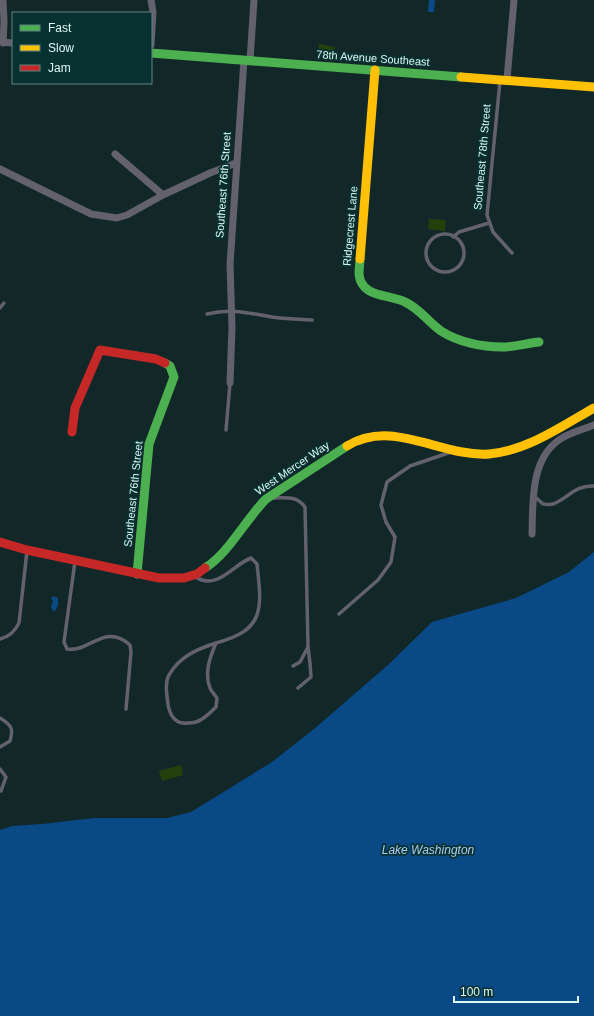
<svg xmlns="http://www.w3.org/2000/svg" width="594" height="1016" font-family="Helvetica,sans-serif">
	<rect width="100%" height="100%" fill="#122828"/>
	<!-- green -->
	<path fill="#23420b" d="M319,44L335,47L334,54L318,52Z
		M429,219L446,220L445,231L428,229Z
		M181,765L183,775L162,781L159,771Z"/>
	<!-- water -->
	<path fill="#084986" d="M429,0H435L434,12H428Z
		M594,552V1016H0V830L12,826L42,824L94,818H167L191,812L272,762L314,729L388,665L432,622L516,598L569,572Z
		M53,596L58,598V605L55,611H53L51,607L53,601L51,598Z"/>
	<g fill="none" stroke-linecap="round" stroke-linejoin="round">
		<!-- lane -->
		<path stroke="#64616e" stroke-width="3.5" d="M500,81L487,215L493,232L512,253
			M426 253a19 19 0 1 1 38 0a19 19 0 1 1-38 0Z
			M453,237L459,232L489,223
			M0,308L4,303
			M207,314C231,308 249,313 272,317C285,319 299,319 312,320
			M226,430L230,383
			M534,496L543,504C546,504 550,505 553,504C568,499 574,485 594,486
			M272,498C285,498 296,495 305,507L308,647
			M75,561L64,642L67,649C89,653 105,622 130,645L131,652L126,709
			M194,576C217,592 232,565 251,558L257,564C262,609 265,630 216,643C210,657 204,673 210,688C211,691 215,695 217,698L216,707C212,711 207,716 202,719C198,722 192,723 188,723C171,725 168,709 167,696C166,690 166,680 169,675C179,657 197,649 216,643
			M339,614L378,580L391,562L395,537L386,522L381,505L387,482L410,466L451,452
			M0,639C10,636 14,632 19,623L27,551
			M293,666L300,662L308,647L310,663L311,677L298,688
			M0,718C11,725 14,728 10,741L0,747
			M0,769L6,777L1,791"/>
		<!-- street -->
		<path stroke="#64616e" stroke-width="7" d="M151,0L153,12L151,45
			M0,42L13,43
			M3,43L4,22L3,0
			M250,61L254,0
			M507,79L514,0
			M115,154L163,195
			M0,169L91,214L117,218L127,215L163,195L210,173L236,163
			M230,383L232,327L230,264L244,60
			M532,534C533,502 530,457 562,438C572,432 584,429 594,425"/>
		<!-- fast -->
		<path stroke="#4caf50" stroke-width="9" d="M151,53L461,77
			M360,259C360,263 359,269 359,274C361,298 389,294 405,302C419,308 428,322 441,331C458,342 482,347 502,347C515,347 527,343 539,342
			M205,568C229,553 246,519 266,499L347,446
			M137,574L149,444L174,377L170,366L165,363"/>
		<!-- slow -->
		<path stroke="#ffc107" stroke-width="9" d="M461,77L594,87
			M360,259L375,70
			M347,446C393,418 440,457 489,454C527,451 562,426 594,408"/>
		<!-- jam -->
		<path stroke="#c62828" stroke-width="9" d="M72,432L75,408L100,350L156,359L165,363
			M0,542L27,550L159,578H184L197,574L205,568"/>
	</g>
	<g text-anchor="middle" stroke-width="3.5" stroke-linejoin="round" paint-order="stroke">
		<!-- street labels -->
		<g font-size="11" fill="#dcf7f6" stroke="#083232">
			<text transform="translate(373 58) rotate(4)" y="4">78th Avenue Southeast</text>
			<text transform="translate(482 157) rotate(-85)" y="4">Southeast 78th Street</text>
			<text transform="translate(223 185) rotate(-86)" y="4">Southeast 76th Street</text>
			<text transform="translate(350 226) rotate(-85)" y="4">Ridgecrest Lane</text>
			<text transform="translate(292 468) rotate(-34)" y="4">West Mercer Way</text>
			<text transform="translate(133 494) rotate(-84)" y="4">Southeast 76th Street</text>
		</g>
		<!-- water labels -->
		<g font-size="12" font-style="italic" fill="#adccf2" stroke="#083232">
			<text x="428" y="854">Lake Washington</text>
		</g>
	</g>
	<!-- legend -->
	<rect x="12" y="12" width="140" height="72" fill="#083232" stroke="#5d8180"/>
	<rect x="20" y="25" width="20" height="6" fill="#4caf50" stroke="#5d8180"/>
	<text x="48" y="32" font-size="12" fill="#dcf7f6">Fast</text>
	<rect x="20" y="45" width="20" height="6" fill="#ffc107" stroke="#5d8180"/>
	<text x="48" y="52" font-size="12" fill="#dcf7f6">Slow</text>
	<rect x="20" y="65" width="20" height="6" fill="#c62828" stroke="#5d8180"/>
	<text x="48" y="72" font-size="12" fill="#dcf7f6">Jam</text>
	<!-- scale -->
	<path d="M454 996v6h124v-6" fill="none" stroke="#dcf7f6" stroke-width="2"/>
	<text x="460" y="996" font-size="12" fill="#dcf7f6" stroke="#083232" stroke-width="3" paint-order="stroke">100 m</text>
</svg>
